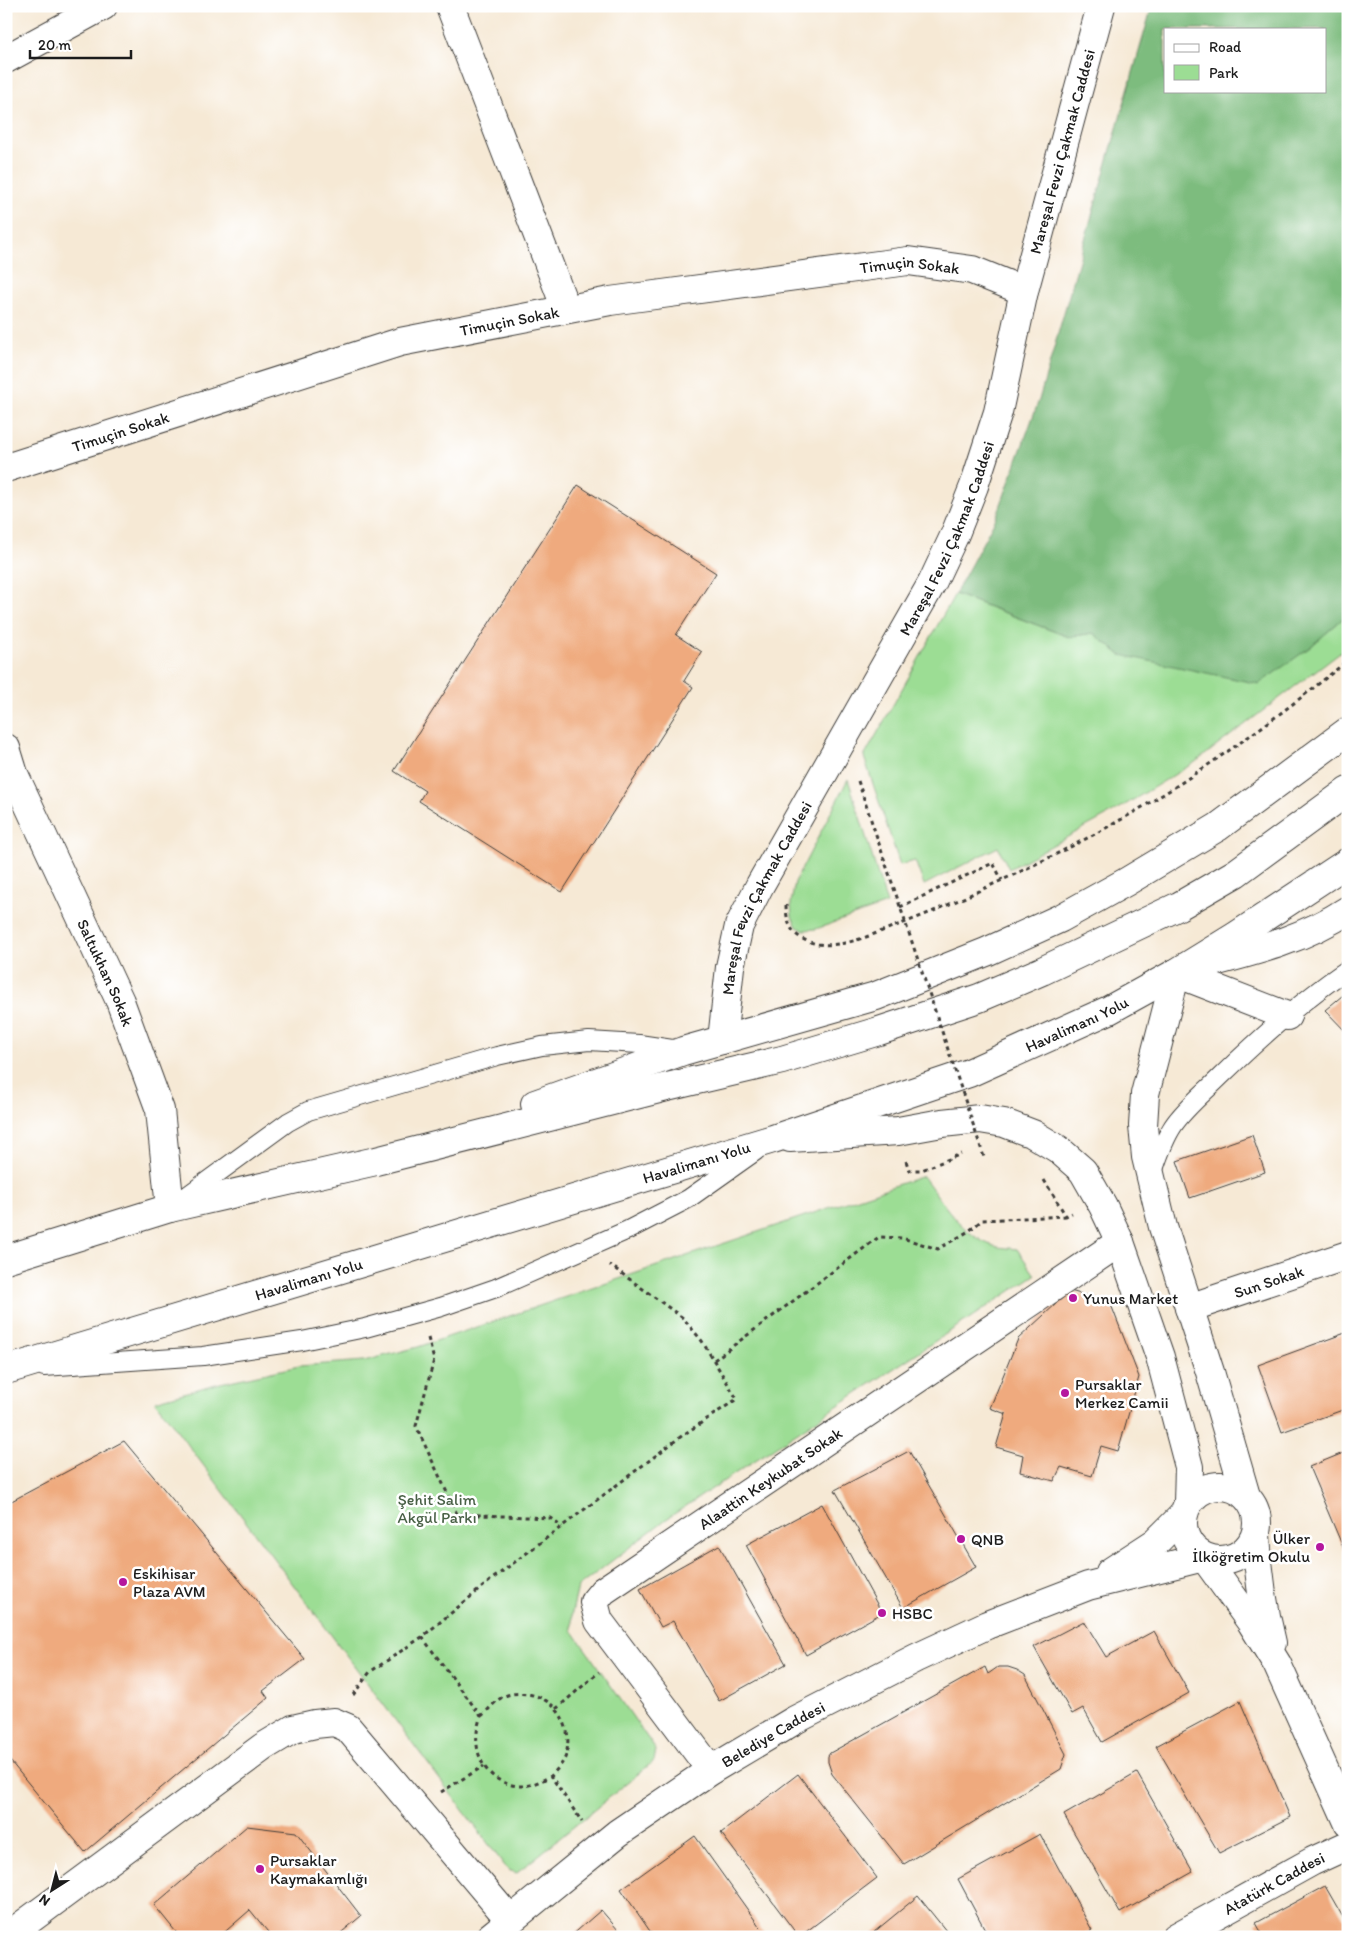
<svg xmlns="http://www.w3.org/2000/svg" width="1354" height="1943" font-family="Itim,sans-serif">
	<rect width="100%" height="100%" fill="#fff"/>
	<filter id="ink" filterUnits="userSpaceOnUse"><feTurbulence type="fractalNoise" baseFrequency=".02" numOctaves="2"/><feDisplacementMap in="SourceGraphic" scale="10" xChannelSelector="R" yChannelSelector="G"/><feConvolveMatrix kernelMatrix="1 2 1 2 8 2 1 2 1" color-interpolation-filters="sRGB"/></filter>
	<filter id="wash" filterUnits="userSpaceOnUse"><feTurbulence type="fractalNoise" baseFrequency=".0096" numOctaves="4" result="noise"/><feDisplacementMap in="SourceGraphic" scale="20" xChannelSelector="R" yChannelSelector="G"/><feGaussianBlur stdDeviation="1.12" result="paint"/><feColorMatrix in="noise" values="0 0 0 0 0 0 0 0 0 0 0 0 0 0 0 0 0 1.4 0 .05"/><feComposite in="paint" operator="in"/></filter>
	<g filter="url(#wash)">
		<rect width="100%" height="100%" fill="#f6e9d5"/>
		<!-- green -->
		<path fill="#9cdd94" stroke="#5c7c58" d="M955,594L1069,637L1093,633L1121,655L1309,648L1348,614V646L1197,761L1115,811L1009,869L998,847L924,885L915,861L900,865L864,757Z
			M848,779L887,904L816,929L804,930L797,927L792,916L791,903L795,882Z
			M923,1176C942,1201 962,1236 994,1246C1001,1248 1010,1248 1017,1249L1035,1275L665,1520L578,1587L572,1612V1630L656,1750L654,1761L517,1873L508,1870L155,1401L216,1384L299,1366L364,1361L418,1347Z"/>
		<!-- forest -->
		<path fill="#7dbc7e" stroke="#4c6c4d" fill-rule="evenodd" d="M1152,6H1348V614L1309,648L1259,684L1121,655L1093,633L1069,637L955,594L996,518L1039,400ZM1165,29H1325V91H1165Z"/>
		<g id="blocks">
			<!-- building -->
			<path fill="#efaa7e" d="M578,485L716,573L676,635L702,652L684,681L693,687L562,892L419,801L425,791L394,771Z
				M1348,991V1034L1325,1010Z
				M1252,1135L1265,1172L1190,1198L1177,1161Z
				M1070,1291L1110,1302L1139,1377L1118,1451L1101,1446L1092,1476L1061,1467L1054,1481L1020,1472L1023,1455L996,1447L1006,1414L990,1408L1018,1339Z
				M1348,1332V1408L1282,1432L1258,1365Z
				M124,1441L305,1659L263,1691L268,1698L85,1852L6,1756V1504Z
				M909,1451L976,1567L903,1608L835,1490Z
				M1348,1451V1559L1309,1467Z
				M822,1504L882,1613L806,1655L746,1545Z
				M719,1545L786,1664L719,1701L673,1621L661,1627L640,1589Z
				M1084,1621L1106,1657L1154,1631L1189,1693L1102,1742L1083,1708L1072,1714L1034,1647Z
				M985,1667L988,1674L998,1667H1008L1017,1670L1025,1675L1066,1754L1061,1769L904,1864L832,1774L828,1762V1756L830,1753Z
				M1240,1701L1290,1817L1219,1853L1156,1746Z
				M1137,1773L1193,1872L1120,1913L1064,1815Z
				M798,1774L877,1878L799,1937L721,1833Z
				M247,1826L296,1832L361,1916L336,1937H272L250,1910L219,1937H180L154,1905Z
				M1040,1834L1092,1930L1080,1937H989L958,1879Z
				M695,1836L767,1937H654L621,1889Z
				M1325,1886L1348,1926V1937H1264L1256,1923Z
				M918,1896L951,1937H868Z
				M601,1910L624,1937H570Z"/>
		</g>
	</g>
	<g filter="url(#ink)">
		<use href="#blocks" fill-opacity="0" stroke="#3d3b38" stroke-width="1"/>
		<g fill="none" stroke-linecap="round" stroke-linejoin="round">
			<defs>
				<path id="service" d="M1152,1175C1158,1158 1163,1141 1173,1126C1185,1108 1204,1093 1220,1077C1260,1038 1302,1000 1348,969
					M181,1200L288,1122L308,1111L497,1056L542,1046L589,1041L639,1044L679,1050
					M44,1367L203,1356L302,1341L365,1328L441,1307L496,1288L628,1230L688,1199L756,1151"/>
				<g id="minor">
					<path d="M450,6L566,309"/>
					<path d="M6,59L103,6"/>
					<path id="s1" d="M6,468L400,342L610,301L908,261L972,270L1024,291"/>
					<path id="s2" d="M6,748L14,774L120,1001L160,1110L170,1208"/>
					<path d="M1176,973L1287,1016"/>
					<path id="s3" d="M1189,1308L1348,1255"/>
					<path id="s4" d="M711,1770L599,1621L594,1602L603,1591L1120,1242"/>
					<path d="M6,1935H9L263,1747L293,1729L315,1724L334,1722L348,1728L510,1920"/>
				</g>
				<g id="tertiary">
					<path d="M1176,973L1145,1094L1143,1126L1146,1157L1163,1227L1210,1372L1246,1496"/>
					<path id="s5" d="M722,1040L730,967L739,926L760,885L932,583L955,534L974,486L998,412L1024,291L1101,6"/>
					<path d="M790,1138L898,1131L942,1123L980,1119L1004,1123L1033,1134L1058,1149L1083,1171L1103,1206L1120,1242L1160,1357L1189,1467L1188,1503"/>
					<circle cx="1220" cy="1523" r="37"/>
					<path d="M1256,1534C1258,1571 1263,1607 1272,1643"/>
					<path d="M1110,1572L1156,1542L1183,1515"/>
					<path id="s6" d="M490,1937L618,1833L711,1770L795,1720L916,1658L987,1625L1088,1586L1204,1557L1251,1622L1277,1664L1348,1822"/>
					<path id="s7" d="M1176,1937L1313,1861L1348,1845"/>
				</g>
				<g id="trunk">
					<path d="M1206,964C1256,951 1304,939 1348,910"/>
					<path d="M535,1104L683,1051L876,996L986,952L1061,918L1126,882L1218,827L1348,731"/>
					<path d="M6,1259L170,1208L376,1161L667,1087L782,1060L879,1031L979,998L1042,971L1179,906L1236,873L1348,791"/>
					<path id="s8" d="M6,1370L773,1139L969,1073L1109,1010L1176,973L1236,936L1348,862"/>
				</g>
			</defs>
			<!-- service casing -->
			<use href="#service" stroke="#3d3b38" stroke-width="20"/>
			<!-- minor casing -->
			<use href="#minor" stroke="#3d3b38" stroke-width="30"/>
			<!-- tertiary casing -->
			<use href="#tertiary" stroke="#3d3b38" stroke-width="30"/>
			<!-- trunk casing -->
			<use href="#trunk" stroke="#3d3b38" stroke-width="30"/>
			<!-- path -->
			<path stroke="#3d3b38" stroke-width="3" stroke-dasharray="4 4" stroke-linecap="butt" d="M786,905C786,927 795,940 818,944C845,948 873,934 898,925C932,913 965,897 998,882C1063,852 1127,819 1187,779C1243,742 1296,703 1348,660
				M900,907L993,863L1002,880
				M906,1161L909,1170H922L961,1154
				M1044,1180L1066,1216L1072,1213
				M428,1338L434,1360L416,1426L457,1514L550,1518L562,1527
				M714,1360L879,1237L902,1238L938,1249L969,1231L982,1220L1066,1216
				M422,1637L481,1716C469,1747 482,1782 518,1786C530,1787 541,1781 551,1776L582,1822
				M353,1695L370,1672L422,1637L491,1580L683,1435L737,1399L702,1341L683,1318L610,1265
				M556,1709L599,1672
				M481,1716C488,1711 494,1702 501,1698C509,1693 519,1693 528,1694C555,1698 572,1724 567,1750C566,1761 558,1768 551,1776
				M441,1792L484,1766"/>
			<!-- service -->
			<use href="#service" stroke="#fff" stroke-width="18"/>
			<!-- minor -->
			<use href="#minor" stroke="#fff" stroke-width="28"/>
			<!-- tertiary -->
			<use href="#tertiary" stroke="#fff" stroke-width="28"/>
			<!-- trunk -->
			<use href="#trunk" stroke="#fff" stroke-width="28"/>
			<!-- path-bridge -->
			<path stroke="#3d3b38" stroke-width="3" stroke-dasharray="4 4" stroke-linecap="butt" d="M858,781L985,1160"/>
		</g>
	</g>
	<!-- markers -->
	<g fill="#b5179e" stroke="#fff" stroke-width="2">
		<circle cx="1073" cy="1298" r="5"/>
		<circle cx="1065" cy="1393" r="5"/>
		<circle cx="961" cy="1539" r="5"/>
		<circle cx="1320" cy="1547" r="5"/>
		<circle cx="123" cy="1582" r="5"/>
		<circle cx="882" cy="1613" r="5"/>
		<circle cx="260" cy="1869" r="5"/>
	</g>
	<g text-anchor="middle" stroke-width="5" stroke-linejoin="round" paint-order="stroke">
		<!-- street labels -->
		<g font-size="16" fill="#1c1c1c" stroke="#fff">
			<text dy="6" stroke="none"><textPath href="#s5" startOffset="961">Mareşal Fevzi Çakmak Caddesi</textPath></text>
			<text dy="6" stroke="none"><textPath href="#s1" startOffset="930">Timuçin Sokak</textPath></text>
			<text dy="6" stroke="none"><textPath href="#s1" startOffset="525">Timuçin Sokak</textPath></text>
			<text dy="6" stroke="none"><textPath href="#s1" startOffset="120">Timuçin Sokak</textPath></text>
			<text dy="6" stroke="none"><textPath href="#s5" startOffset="556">Mareşal Fevzi Çakmak Caddesi</textPath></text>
			<text dy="6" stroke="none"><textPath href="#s5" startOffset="151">Mareşal Fevzi Çakmak Caddesi</textPath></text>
			<text dy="6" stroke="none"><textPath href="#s2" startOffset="246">Saltukhan Sokak</textPath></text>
			<text dy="6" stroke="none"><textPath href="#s8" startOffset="1126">Havalimanı Yolu</textPath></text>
			<text dy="6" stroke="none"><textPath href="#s8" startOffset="721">Havalimanı Yolu</textPath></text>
			<text dy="6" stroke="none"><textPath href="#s8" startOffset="316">Havalimanı Yolu</textPath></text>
			<text dy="6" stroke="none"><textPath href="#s3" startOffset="84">Sun Sokak</textPath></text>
			<text dy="6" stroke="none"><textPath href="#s4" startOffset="422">Alaattin Keykubat Sokak</textPath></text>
			<text dy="6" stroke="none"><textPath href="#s6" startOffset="349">Belediye Caddesi</textPath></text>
			<text dy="6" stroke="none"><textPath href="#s7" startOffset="112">Atatürk Caddesi</textPath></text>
		</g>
		<!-- poi labels -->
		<g font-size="16" fill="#1c1c1c" stroke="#fff" text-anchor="start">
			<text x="1083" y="1304">Yunus Market</text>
			<text x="1075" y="1390">Pursaklar<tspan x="1075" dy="18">Merkez Camii</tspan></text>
			<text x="1310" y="1544" text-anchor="end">Ülker<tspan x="1310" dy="18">İlköğretim Okulu</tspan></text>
			<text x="971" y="1545">QNB</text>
			<text x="133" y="1579">Eskihisar<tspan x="133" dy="18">Plaza AVM</tspan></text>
			<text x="892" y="1619">HSBC</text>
			<text x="270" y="1866">Pursaklar<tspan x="270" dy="18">Kaymakamlığı</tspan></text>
		</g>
		<!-- park labels -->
		<g font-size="16" fill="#496046" stroke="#fff">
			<text x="437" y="1505">Şehit Salim<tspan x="437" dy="18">Akgül Parkı</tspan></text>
		</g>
	</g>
	<!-- margin -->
	<rect width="1354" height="1943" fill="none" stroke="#fff" stroke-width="25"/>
	<!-- legend -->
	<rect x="1164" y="28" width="162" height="65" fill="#ffffff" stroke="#a4a4a4"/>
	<rect x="1174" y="44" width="25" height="8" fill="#ffffff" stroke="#a4a4a4"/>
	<text x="1209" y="52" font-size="15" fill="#1c1c1c">Road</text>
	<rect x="1174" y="65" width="25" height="15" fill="#9cdd94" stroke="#a4a4a4"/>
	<text x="1209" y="78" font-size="15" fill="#1c1c1c">Park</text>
	<!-- north arrow -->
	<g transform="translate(52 1890) rotate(216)" stroke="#ffffff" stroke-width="4" paint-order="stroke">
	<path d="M0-4L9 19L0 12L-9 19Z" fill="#1c1c1c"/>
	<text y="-8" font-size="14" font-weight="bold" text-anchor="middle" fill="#1c1c1c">N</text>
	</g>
	<!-- scale -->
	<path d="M30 50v8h101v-8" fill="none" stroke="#1c1c1c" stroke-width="2.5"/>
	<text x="38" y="50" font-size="15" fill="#1c1c1c" stroke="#ffffff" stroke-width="4" paint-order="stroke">20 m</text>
</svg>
